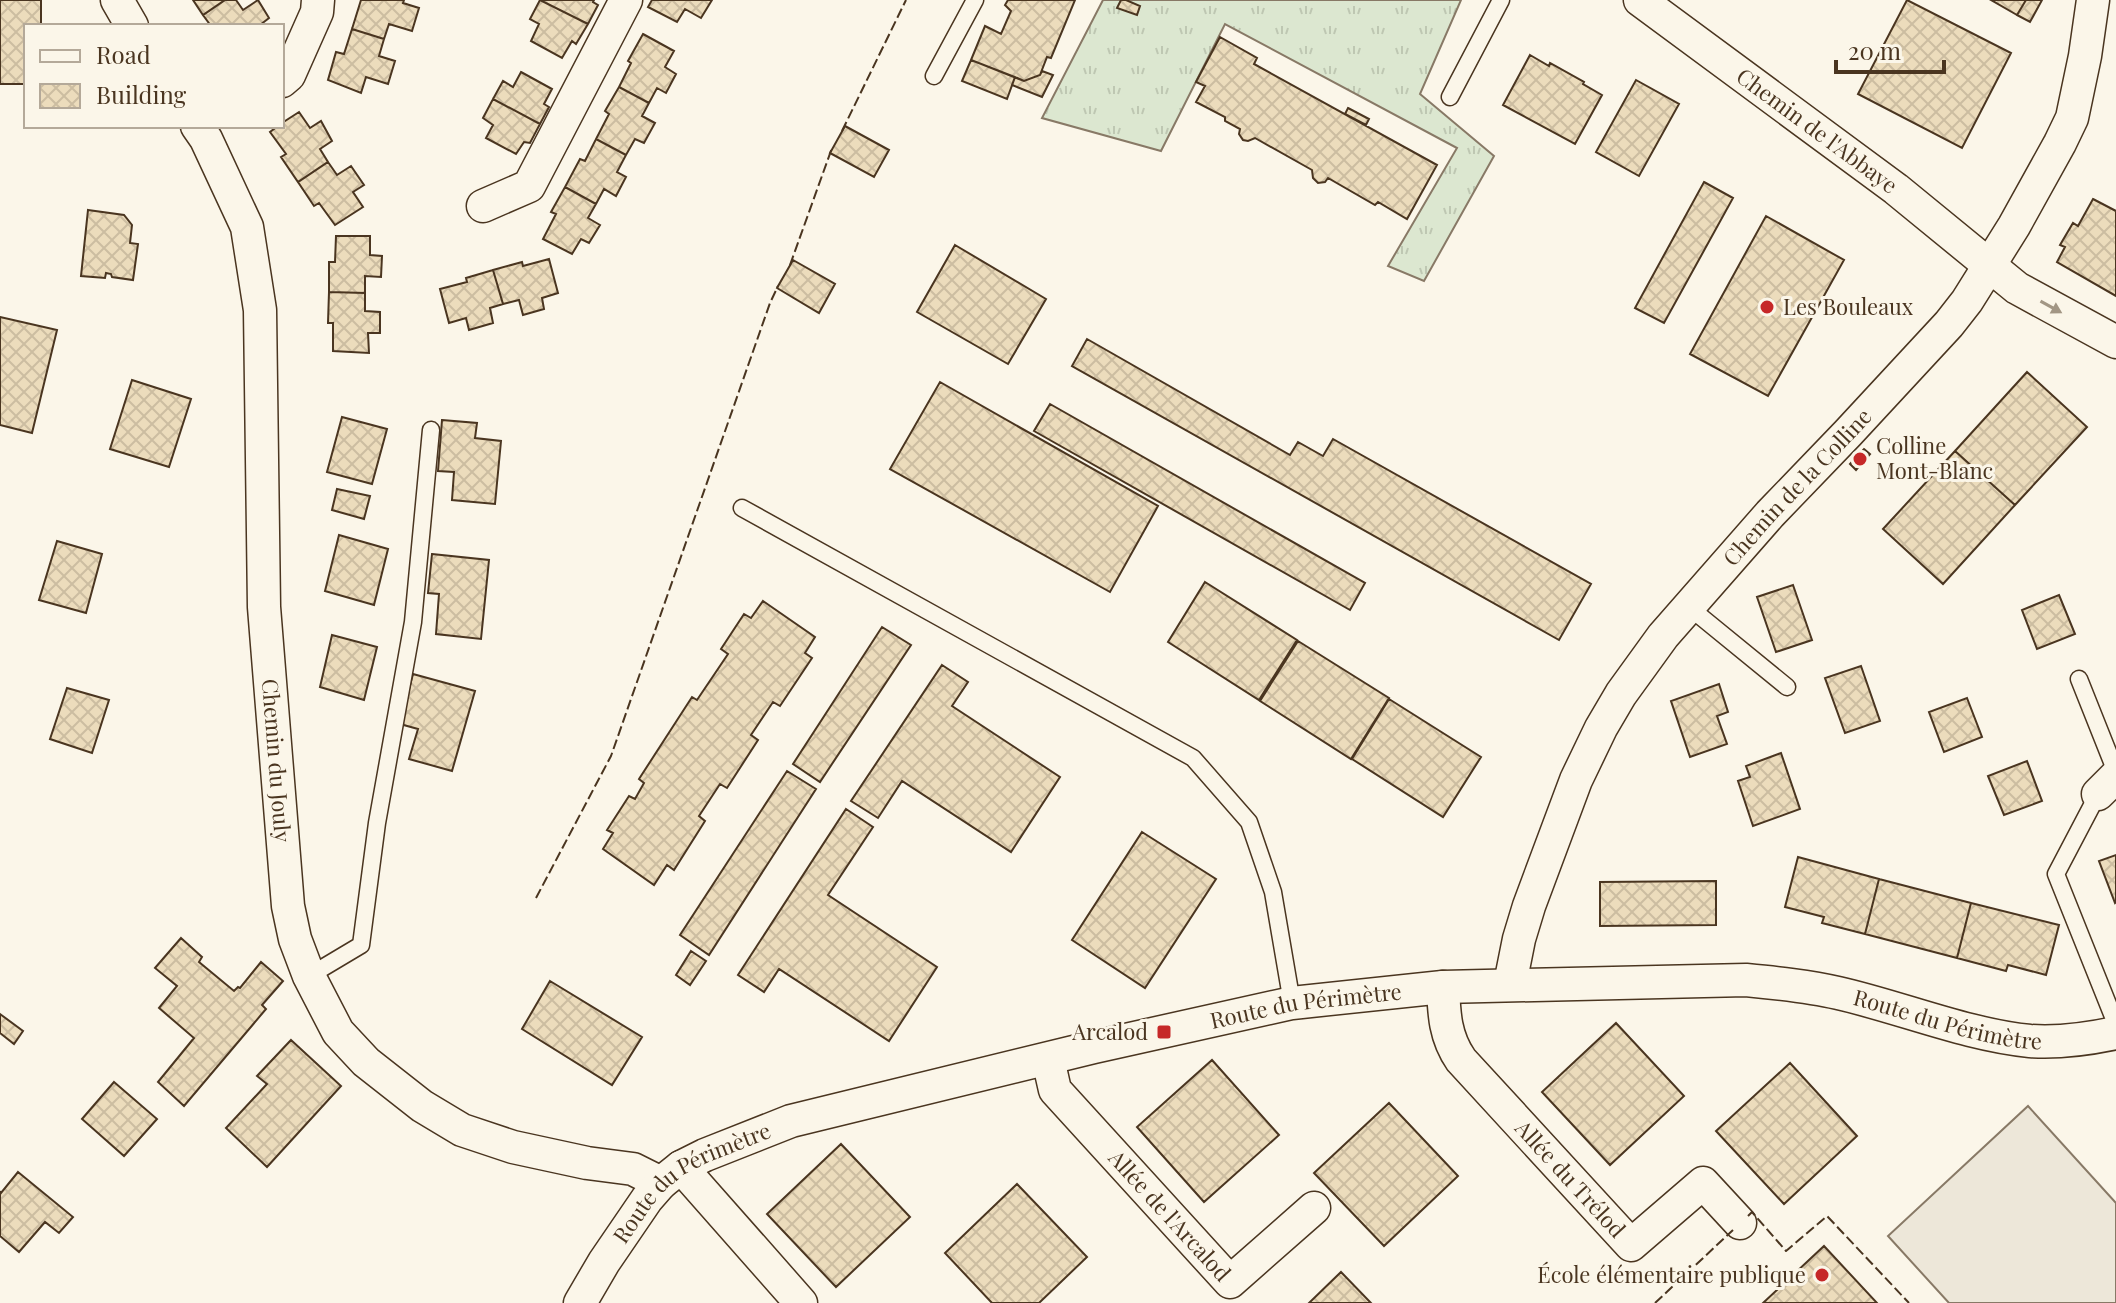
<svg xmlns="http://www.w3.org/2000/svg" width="2116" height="1303" font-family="'Playfair Display',serif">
	<defs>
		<pattern id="grass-tufts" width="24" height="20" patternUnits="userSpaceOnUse" patternTransform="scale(2)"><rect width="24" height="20" fill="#dce7d0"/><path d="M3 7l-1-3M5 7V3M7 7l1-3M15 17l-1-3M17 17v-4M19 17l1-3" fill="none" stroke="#bec7b2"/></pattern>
		<pattern id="building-cross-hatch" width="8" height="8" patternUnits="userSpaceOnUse" patternTransform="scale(2)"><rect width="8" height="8" fill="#ecdcbc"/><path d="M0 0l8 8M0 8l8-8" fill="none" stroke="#ccbda1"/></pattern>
	</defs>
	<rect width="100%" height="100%" fill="#fbf6e9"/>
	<!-- grass -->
	<path fill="url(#grass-tufts)" stroke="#887966" stroke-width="2" d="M1103,0H1461L1420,94L1494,156L1424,281L1388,266L1457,148L1225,24L1161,151L1042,118Z"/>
	<!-- parking -->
	<path fill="#ede7d9" stroke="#887966" stroke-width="2" d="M2028,1106L2116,1203V1303H1949L1888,1236Z"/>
	<!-- building -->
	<path fill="url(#building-cross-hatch)" stroke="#4a3520" stroke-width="2" d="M0,0H41V26H26V84H0Z
		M193,0H225L203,15Z
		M225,0H236L243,10L258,0L269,18L260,25L261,26H211L203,15Z
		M361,0H404L403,3L419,8L412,31L389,24L384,39L352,29Z
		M540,0L588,24L576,44L572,41L562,58L531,41L539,24L530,19Z
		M540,0H594L593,2L598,5L588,24Z
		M652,0H712L701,18L685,9L677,22L648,7Z
		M1008,0H1075L1051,58L1047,57L1040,75L1024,81L971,60L985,26L1001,34L1011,11L1005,5Z
		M1121,0H1126L1140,6L1137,15L1117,8Z
		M1907,0L2011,53L1962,148L1858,94Z
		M1991,0H2026L2017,15Z
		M2026,0H2042L2030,22L2017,15Z
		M352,29L384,39L379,56L395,61L388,84L366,77L361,93L328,80L336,52L344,54Z
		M643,34L674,51L665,67L676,74L666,93L657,88L649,103L619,87L631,63L628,61Z
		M1220,37L1257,58L1254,64L1437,165L1407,219L1378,202L1375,205L1328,178L1325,182L1318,183L1313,178L1312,170L1255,138L1248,141L1243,140L1239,134L1240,129L1225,121V117L1196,102L1205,86L1196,82Z
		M1530,55L1549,66L1550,63L1584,82L1583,84L1602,95L1575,144L1503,105Z
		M971,60L1015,77L1007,99L962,81Z
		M1042,71L1053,75L1042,97L1012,85L1015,77L1024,81L1040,75Z
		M521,72L552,89L544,104L549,107L540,124L493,99L503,81L513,87Z
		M1636,80L1679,104L1639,176L1596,152Z
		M619,87L649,103L642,116L655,123L644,143L635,139L626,155L596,139L609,114L605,111Z
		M493,99L540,124L530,143L524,142L516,154L486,138L493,125L483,118Z
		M1348,108L1369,119L1366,125L1345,114Z
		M299,112L310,128L321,121L332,141L320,149L328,162L298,182L281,157L286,154L270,132L278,126H282V123Z
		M845,126L889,150L874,177L830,153Z
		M596,139L626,155L617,172L626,177L616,196L604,189L596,204L565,187L580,159L585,161Z
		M328,162L337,175L351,166L364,185L353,192L363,207L335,225L319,203L314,206L298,182Z
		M1704,182L1733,198L1664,323L1635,308Z
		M565,187L596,204L588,218L600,225L589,243L581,239L572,254L543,239L556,214L551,212Z
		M2093,199L2116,211V296L2057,262L2065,247L2060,245L2073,223L2078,226Z
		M88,210L124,215L132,225L130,243L138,244L133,280L112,277L111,274L106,273L105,278L81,276Z
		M1766,216L1844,260L1768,396L1690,354Z
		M336,236H370V255L382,256L381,277L365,276V293L329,292V262H335Z
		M955,245L1046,299L1008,364L917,312Z
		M549,259L558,293L542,298L544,309L523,315L519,300L503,304L493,270L522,262L523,266Z
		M793,260L835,284L819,313L777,288Z
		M493,270L503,304L490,308L493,323L469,330L466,318L449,323L440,289L467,282L466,278Z
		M329,292L365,293V311L380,312V333H368L369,353L333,351V323H328Z
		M0,317L57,330L32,433L0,425Z
		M1087,339L1290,455L1298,442L1323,456L1333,439L1591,584L1559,640L1072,366Z
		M2027,372L2087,427L2015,505L1955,451Z
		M132,380L191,399L169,467L110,449Z
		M940,382L1158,506L1110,592L890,469Z
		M1050,404L1365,583L1350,610L1034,431Z
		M342,417L387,429L372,484L327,472Z
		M442,420L477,423L475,438L501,441L495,504L452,500L454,472L438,471Z
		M1864,449L1870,454L1856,470L1850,464Z
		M1955,451L2015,505L1943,584L1883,529Z
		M337,489L370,496L364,519L332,510Z
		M339,535L388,549L374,605L325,591Z
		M57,541L102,554L86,613L39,600Z
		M432,554L489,560L481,639L436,634L439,594L428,593Z
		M1205,582L1297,640L1259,700L1168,642Z
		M1793,585L1812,640L1776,652L1757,597Z
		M2059,595L2075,634L2037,649L2022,610Z
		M763,601L815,637L805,653L812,658L780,706L773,702L751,735L758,740L727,788L720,784L699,816L705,821L674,870L667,865L654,885L603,849L613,833L607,830L629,796L635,799L644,783L639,779L692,697L697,700L728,654L721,649L744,614L751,618Z
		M882,627L911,645L820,782L793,764Z
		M332,635L377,647L364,700L320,687Z
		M1298,641L1389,698L1351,759L1260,701Z
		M942,665L968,682L952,706L1060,777L1011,852L902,781L878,818L851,801Z
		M1861,666L1880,721L1845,733L1825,678Z
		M413,674L475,691L452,771L409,759L418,729L400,724Z
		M1719,684L1728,712L1717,716L1727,744L1690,757L1671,701Z
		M67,688L109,700L92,753L50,739Z
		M1967,698L1982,737L1944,752L1929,712Z
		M1389,699L1481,757L1443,817L1352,759Z
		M1781,753L1800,809L1753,826L1738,781L1750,777L1746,766Z
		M2027,761L2042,801L2004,815L1988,776Z
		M787,771L816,789L709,955L680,935Z
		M846,809L873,827L828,895L937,967L889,1041L779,969L764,992L738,975Z
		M1142,832L1216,879L1145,988L1072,940Z
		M2116,855V902L2115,903L2099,861Z
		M1798,857L1879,879L1865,934L1822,923L1824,917L1785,907Z
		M1879,879L1971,903L1957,958L1865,934Z
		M1716,881V925L1600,926V882Z
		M1971,903L2059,925L2046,975L2008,965L2006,971L1957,958Z
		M181,938L202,957L199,962L234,991L238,987L240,988L261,962L283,981L262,1005L266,1009L184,1106L158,1082L194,1038L159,1008L177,986L155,968Z
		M691,951L706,961L690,985L676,975Z
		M550,981L642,1037L612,1085L522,1029Z
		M0,1014L23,1031L14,1044L0,1033Z
		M1616,1023L1684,1096L1610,1165L1542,1092Z
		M291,1040L341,1086L267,1167L226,1128L267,1084L257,1076Z
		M1212,1060L1279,1135L1204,1202L1137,1127Z
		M1790,1063L1857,1136L1784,1204L1716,1131Z
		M114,1082L157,1119L124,1156L82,1119Z
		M1389,1103L1458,1176L1384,1246L1314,1173Z
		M841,1144L910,1217L836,1287L767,1214Z
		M18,1172L73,1217L59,1233L45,1222L19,1252L0,1236V1192L1,1193Z
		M1017,1184L1087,1257L1039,1303H992L945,1253Z
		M1824,1246L1877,1303H1763Z
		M1341,1272L1371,1303H1309Z"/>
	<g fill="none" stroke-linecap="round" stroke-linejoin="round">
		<defs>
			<path id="lane" d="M934,76L975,0
				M1450,97L1501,0
				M742,508L1193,758L1249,822L1273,892L1292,1003
				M1689,607L1787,687
				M2079,679L2116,772
				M2098,794L2056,874L2116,1024
				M309,976L361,945L377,823L413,622L431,430"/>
			<g id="street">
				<path d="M117,0L132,26"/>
				<path id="s1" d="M1640,0L1896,189L2017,288L2116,342"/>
				<path d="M282,81L289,75L317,12L318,0"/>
				<path id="s2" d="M197,126L206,139L247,227L260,310L264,607L288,906L295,939L309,976L338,1032L366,1062L422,1106L462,1130L513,1147L587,1163L633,1169L661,1183"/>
				<path d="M483,206L529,186L626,0"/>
				<path d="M2098,794L2116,776"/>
				<path id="s3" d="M1510,984L1519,939L1529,906L1576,780L1601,728L1621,694L1663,636L1770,514L1848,433L1949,324L1967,301L2014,226L2060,143L2072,118L2085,56L2093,0"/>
				<path id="s4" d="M1443,987C1444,1014 1445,1037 1461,1060L1631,1245L1703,1183L1740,1223"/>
				<path id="s5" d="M1048,1059L1055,1090L1230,1282L1314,1208"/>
				<path d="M681,1167L801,1303"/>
				<path id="s6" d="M580,1303L604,1262L647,1199L661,1183L681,1167L705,1155L791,1121L1094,1047L1292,1003L1443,987L1746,980C1777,983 1808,986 1838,993C1900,1007 1967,1035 2030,1041C2059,1043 2088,1039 2116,1033"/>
			</g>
		</defs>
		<!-- lane casing -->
		<use href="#lane" stroke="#4a3520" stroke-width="19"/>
		<!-- street casing -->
		<use href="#street" stroke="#4a3520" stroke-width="35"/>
		<!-- lane -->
		<use href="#lane" stroke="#fbf6e9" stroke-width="16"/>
		<!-- street -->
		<use href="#street" stroke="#fbf6e9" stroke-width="32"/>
		<!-- fence -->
		<path stroke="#4a3520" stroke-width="2" stroke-dasharray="10 4" stroke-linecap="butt" d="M842,131L906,0
			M790,265L832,148
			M536,898L611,756L770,303L778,286
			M1748,1216L1752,1212L1786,1251L1827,1216L1909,1303
			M1655,1303L1733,1230"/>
	</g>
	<!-- one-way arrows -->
	<defs><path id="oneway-solid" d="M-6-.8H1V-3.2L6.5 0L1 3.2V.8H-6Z" transform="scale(2)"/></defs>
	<use fill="#a29684" href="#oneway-solid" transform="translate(2051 307) rotate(29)"/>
	<!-- markers -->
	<g fill="#c62828" stroke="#fbf6e9" stroke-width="3">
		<circle cx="1767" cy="307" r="8"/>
		<circle cx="1860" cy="459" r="8"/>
		<rect x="1156" y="1024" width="16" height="16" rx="4"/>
		<circle cx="1822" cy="1275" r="8"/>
	</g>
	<g text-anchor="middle" stroke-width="6" stroke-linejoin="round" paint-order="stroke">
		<!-- street labels -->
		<g font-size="22" fill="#4a3520" stroke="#fbf6e9">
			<text dy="8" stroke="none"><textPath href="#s1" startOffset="220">Chemin de l'Abbaye</textPath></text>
			<text dy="8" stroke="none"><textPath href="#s3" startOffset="584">Chemin de la Colline</textPath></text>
			<text dy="8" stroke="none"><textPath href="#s2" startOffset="648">Chemin du Jouly</textPath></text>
			<text dy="8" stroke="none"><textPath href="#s6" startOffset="818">Route du Périmètre</textPath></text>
			<text dy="8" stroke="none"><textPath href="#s6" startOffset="1466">Route du Périmètre</textPath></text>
			<text dy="8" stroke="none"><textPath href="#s4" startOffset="238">Allée du Trélod</textPath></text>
			<text dy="8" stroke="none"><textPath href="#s6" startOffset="170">Route du Périmètre</textPath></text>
			<text dy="8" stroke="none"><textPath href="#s5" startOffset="202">Allée de l'Arcalod</textPath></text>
		</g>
		<!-- poi labels -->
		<g font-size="22" fill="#4a3520" stroke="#fbf6e9" text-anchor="start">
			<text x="1783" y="315">Les Bouleaux</text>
			<text x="1876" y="454">Colline<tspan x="1876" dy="25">Mont-Blanc</tspan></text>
			<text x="1148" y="1040" text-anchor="end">Arcalod</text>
			<text x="1806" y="1283" text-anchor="end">École élémentaire publique</text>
		</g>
	</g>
	<!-- legend -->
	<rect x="24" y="24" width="260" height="104" fill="#fbf6e9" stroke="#b4a999" stroke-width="2"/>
	<rect x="40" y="50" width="40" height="12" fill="#fbf6e9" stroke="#b4a999" stroke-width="2"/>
	<text x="96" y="64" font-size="24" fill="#4a3520">Road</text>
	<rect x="40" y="84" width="40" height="24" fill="url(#building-cross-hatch)" stroke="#b4a999" stroke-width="2"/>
	<text x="96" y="104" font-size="24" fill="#4a3520">Building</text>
	<!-- scale -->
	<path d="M1836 60v12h108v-12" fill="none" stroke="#4a3520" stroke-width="4"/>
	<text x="1848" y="60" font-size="24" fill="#4a3520" stroke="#fbf6e9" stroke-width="6" paint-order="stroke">20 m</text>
</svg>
